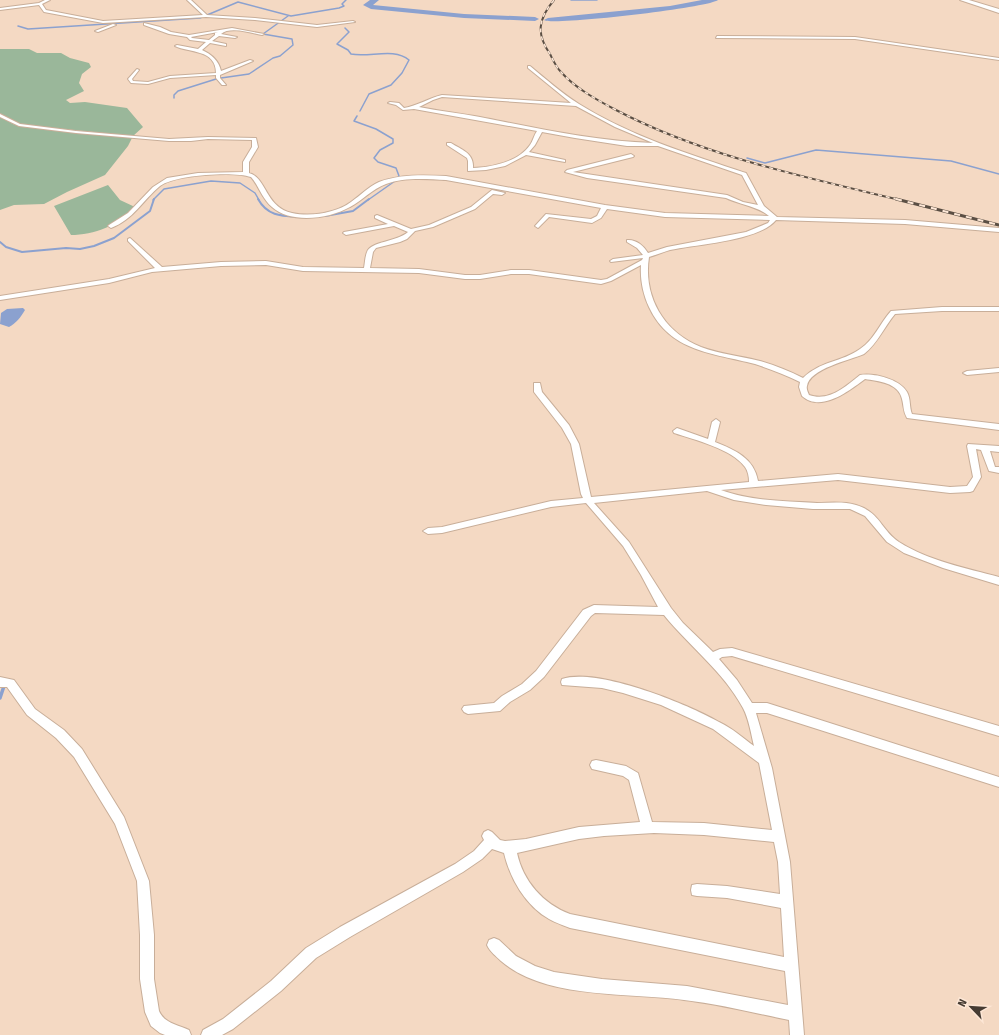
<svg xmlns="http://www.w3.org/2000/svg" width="999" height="1035" font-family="'Fira Sans Condensed',sans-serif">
	<rect width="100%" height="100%" fill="#f4d9c3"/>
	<!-- green -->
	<path fill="#9ab79a" d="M0,49H29L37,53H61L70,58L89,63L91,67L82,74L79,83L84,91L66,100L70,103L85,102L127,108L143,127L133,136L24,125L14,123L0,113Z
		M0,116L13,124L23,127L132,138L128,146L105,175L67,192L44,204L14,205L0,210Z
		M108,185L120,200L135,207C121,225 93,235 71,235L54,206Z"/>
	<!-- water -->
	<path fill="#8ba1cf" d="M23,308L25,310C21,317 16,323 9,327L0,324L1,313L7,309Z"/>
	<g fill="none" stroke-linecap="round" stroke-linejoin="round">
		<!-- stream-far2 -->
		<path stroke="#8ba1cf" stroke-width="1.5" d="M571,0H597
			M18,26L28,29L200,18L238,2L291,16L339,8L344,6L342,4L346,0
			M345,28L349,32L337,44L348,50L351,54C369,58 394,47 409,60L402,73L391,85L369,94L360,111
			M221,78L249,74L273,58L280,56L293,45L292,39L263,34L288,16
			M174,98V95L178,91L216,79
			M357,116L354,121L376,129L393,139V143L380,150L374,158L378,162L396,168L399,176L397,179
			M747,158L765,163L816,150L951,161L999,174
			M153,200L164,189L211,181L240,183L255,193L259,200
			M368,200L395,181"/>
		<!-- stream-far1 -->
		<path stroke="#8ba1cf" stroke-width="2" d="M258,199C268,217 283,216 301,217
			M325,216L353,211L369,199
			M0,242L6,247L22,252L66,248L80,249L94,246L114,238L150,211L154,199"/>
		<!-- stream -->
		<path stroke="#8ba1cf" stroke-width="3.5" d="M0,698L4,686"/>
		<!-- river -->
		<path fill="#8ba1cf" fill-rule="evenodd" d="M370,0H379L373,5L464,14L535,17L539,19L535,21L464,18L371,9L363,5Z
			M702,0H718C708,8 551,26 544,20L548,18L670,6Z"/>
		<defs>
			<path id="minor" d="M45,0H50L42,4L46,10L103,21L203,15L187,0H191L207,15L255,18L317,25L353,21L355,22L317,27L255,20L206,17L103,23L44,12L39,5L0,10V8L39,3Z
				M144,23L160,27L171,32L189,35L232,28L264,34L262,35C251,33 230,26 221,34L237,37L235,38L219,36L212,41L226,44V46L210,43L202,50C211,54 219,61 221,71L250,60L253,61L220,75V78L226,85H222L216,78V75L170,78L148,84L131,83L128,79L137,69L139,70L132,79L133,81L148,82L170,76L216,73C216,49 189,53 175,46L177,45L198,49L206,42L190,40L187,37L169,34L144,25ZM218,32L215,33V35L209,40L192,38L191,37Z
				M113,24L116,25L98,32L95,31Z
				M717,36L855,37L999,58V60L855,39L716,38Z
				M528,66H530C546,79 561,93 579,104C630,136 689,154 746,173L764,206L777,217L905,220L999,228V232L905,224L776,220C759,241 697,244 670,250C663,252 656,255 649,257C643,296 663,332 701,347C720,354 740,356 760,361C774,365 789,371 803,378C820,361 842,362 860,349C874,340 880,323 891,311L942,307H999V311H942L895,314C884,327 878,343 864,354C850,360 809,369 807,386C806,389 808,392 809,395C829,402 845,387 860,375C875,373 899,379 907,392C911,399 909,407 912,414L999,424V430L907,418C903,411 904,407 902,399C899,383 878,381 865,379C849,391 821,413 802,396L799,387L800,382C786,375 770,369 755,364C713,353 670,352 649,307C643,294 640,279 641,265L611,281L601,284L529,274H511L480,279H465L419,273L303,271L266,265L221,266L152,272L109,283L0,300V296L109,279L155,268L128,241V239L130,238L162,267L221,262L266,261L303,267L364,268C365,263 365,257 367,252C371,241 397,242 408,232L394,226L346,235L343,233L344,232L388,224L375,218V216L377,215L411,229L429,225L471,207L492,190L505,193L502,195L493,194L475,209L433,227L415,231L407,239L400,242L376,248L373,252L370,268L419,269L465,275H480L511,270H529L601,280L607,279L642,260L643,258L611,262L610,261L613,259L643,255L637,248L627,242V240C636,239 644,246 648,253L667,247L746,232L768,223L770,220L665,217L607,209L601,218L592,223L549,217L538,228L535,226L546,214L591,219L597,216L601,208L446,180C427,179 404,177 386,184C372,189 363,200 350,207C329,219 291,224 272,207C262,199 259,186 251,177C233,171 175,175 160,186C143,200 133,220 111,228L108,226L109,225L128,213L153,187L167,178L198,173L243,172V162L252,147V140L208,139L191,141H169L76,133L19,126L0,117V114L20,124L76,131L169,139L208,137L256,138L258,147L249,162V173C267,178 265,207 292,213C311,217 336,213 351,202C361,195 368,187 379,182C400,174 424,175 446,176L605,205L665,213L769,216C757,206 741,205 726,198L587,178L565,172L567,170L631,154L634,156L633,157L573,172L727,195L743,202L758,205L742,175L658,146H627L575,138L542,132L535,145L529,152L565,160V162L526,155L505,166L486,170L468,171V161L467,158L447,145V143H451C462,150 474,153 473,168C492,167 518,162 530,145C533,141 534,135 537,131L414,109L403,110L396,105L388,103L390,102L399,103L404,108C417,106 429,98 442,95L571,103L528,68ZM442,97L576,106L615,127L653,143C594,141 537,128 480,117C459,113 439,111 419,107L433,100Z
				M999,368V372L967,375L963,373L967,371Z
				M534,383H540L542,392L569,425L579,444L591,497L749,482C749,477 748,471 745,467C732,449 695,440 674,433L673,431L677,428L708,439L712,422L716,419L720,422L715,442C735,450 754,458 758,481L838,474L950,487L967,486L973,477L967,446L968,444L999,446V452L990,451L995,467H999V473L989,471L981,450L976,449L981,477L973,491L970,492L950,493L838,480L721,490C750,501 786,501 817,503C830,503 843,501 856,505C880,512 881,530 899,542C929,561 966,568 999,577V585L943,568L904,553L887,542L865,516L850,509H813L766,505L734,500L707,491L594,503L629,542L671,608L683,623L713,652L720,649L732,648L999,726V736L732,656L722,657L719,659L737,680L752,703H767L999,777V787L767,713H756L772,768L790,862L804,1035H790L789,1020C754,1013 719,1004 684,1000C628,992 546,1000 501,961C496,956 490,952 487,945L489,940L494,938L499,940L516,956L535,966L554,972L602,979L687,986L788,1005L785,971L570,928C563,925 556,923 549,919C526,906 510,879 504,853L492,849L482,859L463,872L350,937L316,958L281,991L233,1029L222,1035H201L203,1030L223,1019L271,981L306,948L340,927L455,864L474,851L484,840L482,836L484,832L488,830L492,832L500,840L505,841L526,839L579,827L640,822L629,780L623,776L592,769L590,765L592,761L596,760L626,766L638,773L652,822L704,823L772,830L759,763L713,729L661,705L623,693L602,688L562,685L561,682L562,679C597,667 688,704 719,722C732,728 743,738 754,746C751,734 749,719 743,708C723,671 690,647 664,615L595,613L591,616L544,677L530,690L510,702L500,711L468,714L464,712L462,709L464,706L494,703L502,696L522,684L536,671L583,610L594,605L658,607L641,575L623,546L586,503L551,507L442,533L428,534L423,531L428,528L442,527L551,501L583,498L581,494L571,444L562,428L534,392ZM654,833L704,835L774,842L778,862L780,894L727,886L697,884L692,885L691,890L692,895L697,896L727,898L781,908L784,957L570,914C543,904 523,881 517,853L579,839L604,836Z
				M0,677L14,680L35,709L64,730L82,749L124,817L149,881L154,935V979L159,1011C164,1023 178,1025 189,1030L191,1035H165L160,1033L151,1026L145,1012L140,979V935L137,881L115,824L74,757L56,738L27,715L7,687H0Z"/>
			<path id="primary" d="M960,0H969L999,9V13Z"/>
		</defs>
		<!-- minor casing -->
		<use href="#minor" stroke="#c8ae99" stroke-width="2"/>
		<!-- primary casing -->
		<use href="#primary" stroke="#c8ae99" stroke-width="2"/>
		<!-- minor -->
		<use href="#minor" fill="#fff" fill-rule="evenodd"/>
		<!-- primary -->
		<use href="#primary" fill="#fff" fill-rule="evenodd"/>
		<defs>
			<path id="rail-far1" d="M554,0C538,19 536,34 550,54C553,60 556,67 561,72C575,88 597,100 616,110C704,156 804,177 900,200"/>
			<path id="rail" d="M896,199L999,225"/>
		</defs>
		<!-- rail-far1 casing -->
		<use href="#rail-far1" stroke="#5b4f44" stroke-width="2"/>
		<!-- rail casing -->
		<use href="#rail" stroke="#5b4f44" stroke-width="3"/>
		<!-- rail-far1 -->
		<use href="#rail-far1" stroke="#fde7d6" stroke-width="1.5" stroke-dasharray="4" stroke-linecap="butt"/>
		<!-- rail -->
		<use href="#rail" stroke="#fde7d6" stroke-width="2" stroke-dasharray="6" stroke-linecap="butt"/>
	</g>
	<!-- north arrow -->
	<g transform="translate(971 1007) rotate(295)" stroke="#fde7d6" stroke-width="3" paint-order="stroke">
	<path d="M0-3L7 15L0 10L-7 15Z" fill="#453b32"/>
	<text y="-6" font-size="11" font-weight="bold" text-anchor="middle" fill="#453b32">N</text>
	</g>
</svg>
